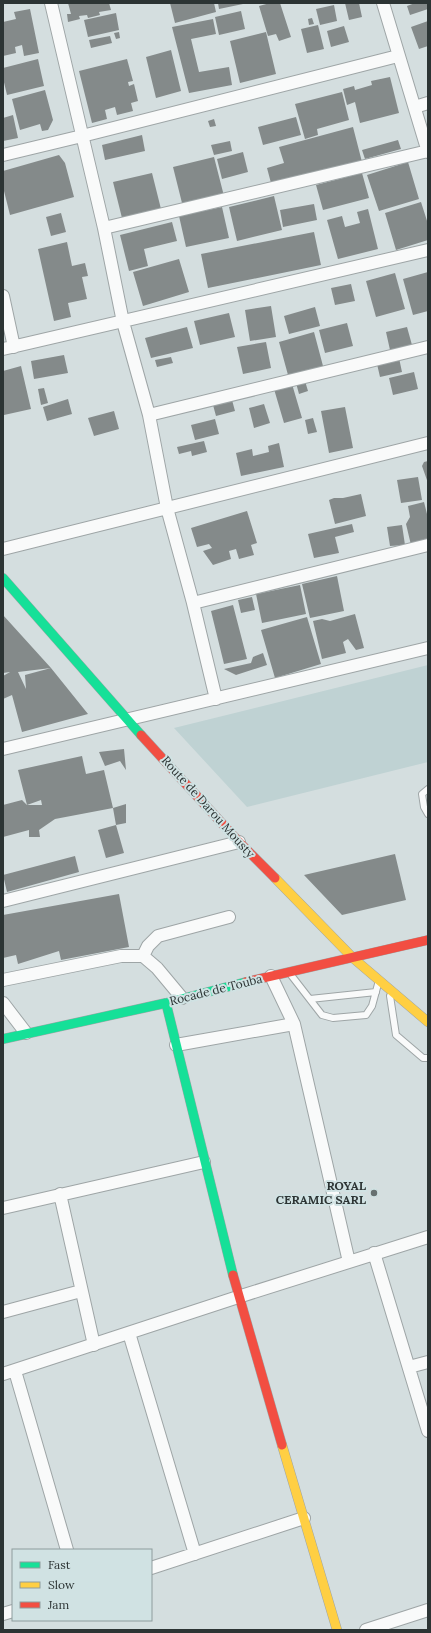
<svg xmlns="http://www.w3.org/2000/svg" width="431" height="1633" font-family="Lora,serif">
	<rect width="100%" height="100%" fill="#d4dedf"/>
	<!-- built -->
	<path fill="#bfd2d3" d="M428,665V762L247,807L174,728Z"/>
	<!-- building -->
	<path fill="#848a8a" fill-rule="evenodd" d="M68,3H109L111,10L99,12L100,15L88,18L87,15L79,16L80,19L68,22L67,14H71Z
		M170,3H214L216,12L175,23Z
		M218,3H243V4L219,9Z
		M270,3H280L291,37L279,41L276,34L268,36L259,6Z
		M345,3H359L362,17L349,20Z
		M415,3H428V9L410,15L407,6Z
		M334,5L337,21L320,25L316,9Z
		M30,9L39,53L24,56L22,45L15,47L16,53L3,56V22L16,19L14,12Z
		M241,11L245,29L219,35L215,17Z
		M116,13L119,30L88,37L84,20Z
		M312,18L314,24L309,25L308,19Z
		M213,19L216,34L191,39L199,72L229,67L232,85L189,93L172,27Z
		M428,21V46L419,49L411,27Z
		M318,25L324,49L307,53L301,29Z
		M344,26L349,42L331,47L327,31Z
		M119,32L120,38L116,39L114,33Z
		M266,32L276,74L240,83L230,41Z
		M110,36L112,43L91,48L89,40Z
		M171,50L181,91L156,98L146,57Z
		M38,59L44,86L7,95L3,78V68Z
		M127,59L133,81L128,82L129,86L134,84L138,101L131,103L133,111L117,115L115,107L105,110L107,119L92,123L79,71Z
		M390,77L399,113L360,123L355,102L347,105L343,89L354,86L355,90L372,85L371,81Z
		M45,90L53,120L48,130L42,131L40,124L20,130L12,99Z
		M342,92L349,120L317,129L318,135L305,139L295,104Z
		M13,115L18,138L3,141V118Z
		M296,117L301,135L263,145L258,127Z
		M214,119L216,126L210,127L208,121Z
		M353,127L362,162L271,183L267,168L284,163L279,147Z
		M142,135L145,151L105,160L102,145Z
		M398,140L401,149L365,159L362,150Z
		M230,141L232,151L214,155L211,145Z
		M243,152L248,172L222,179L217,159Z
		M59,155L65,163L74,197L10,215L3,187V171Z
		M214,157L224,196L183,207L173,167Z
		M408,162L419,199L379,211L367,175Z
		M152,173L161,209L122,218L113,182Z
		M362,173L369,198L323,210L316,185Z
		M274,196L282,230L237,241L229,207Z
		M421,202L428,224V240L396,250L385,213Z
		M314,204L317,220L283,227L280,210Z
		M222,207L229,238L186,247L179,216Z
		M368,209L378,249L338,259L327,220L342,216L345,227L360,223L357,212Z
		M61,213L66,232L51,236L46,217Z
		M172,222L177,241L144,249L148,266L129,271L120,235Z
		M314,232L321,265L208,288L201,254Z
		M67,242L72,266L85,263L88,276L82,277L87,299L68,303L71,317L54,321L38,249Z
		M179,259L189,292L143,306L133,272Z
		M428,272V311L413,315L403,279Z
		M395,273L405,309L376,317L366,281Z
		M351,284L355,301L335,305L331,288Z
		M271,306L276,337L250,341L245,310Z
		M315,307L320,326L289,334L284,316Z
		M229,313L235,337L200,345L194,321Z
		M347,323L353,346L325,353L319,330Z
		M187,327L193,348L151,358L145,338Z
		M407,327L412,345L390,350L386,332Z
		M314,332L323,366L288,375L279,342Z
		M266,342L271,368L243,374L237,347Z
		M64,355L68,373L34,379L31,361Z
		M171,357L173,363L157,367L155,360Z
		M399,358L402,372L380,377L377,364Z
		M21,366L31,409L4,415L3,371Z
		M414,372L418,389L393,395L389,378Z
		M305,381L308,391L299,394L296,383Z
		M292,384L302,418L284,423L274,389Z
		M44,388L48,403L41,405L38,389Z
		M68,399L72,414L47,421L43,407Z
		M232,400L235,411L216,416L213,405Z
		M264,404L270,423L254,428L249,408Z
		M345,407L353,448L329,453L321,411Z
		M114,411L119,429L94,436L88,418Z
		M313,418L317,432L308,434L305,420Z
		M215,419L219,434L195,440L191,425Z
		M204,441L207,452L192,456L191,451L179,454L177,447Z
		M279,443L284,467L241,476L236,453L252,449L253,456L269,452L268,446Z
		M428,461V483L422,466L424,462Z
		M418,477L422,500L401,503L397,480Z
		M361,494L366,516L335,524L329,500L334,498H343Z
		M424,502L428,518V541L411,545L406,524L410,517L408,506Z
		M247,511L257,543L251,545L254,555L239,559L236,549L229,551L231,559L213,565L203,551L212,548L209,544L197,547L191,528Z
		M352,524L354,532L335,537L339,553L314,558L308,534Z
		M402,525L405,545L390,546L387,527Z
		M337,576L344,611L310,618L302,584Z
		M300,585L306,614L262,623L256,594Z
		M252,597L255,610L241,613L238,600Z
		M233,605L247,659L224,664L211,611Z
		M355,614L364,648L356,650L348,639L343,642L346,653L322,659L313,621L322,619L330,621Z
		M3,615L51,668L88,714L22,732L12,695L3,699V676L10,672L3,673ZM51,668L25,675L26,689L18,672Z
		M307,617L321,664L275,678L261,630Z
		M263,653L267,665L236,675L224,669L251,663L253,657Z
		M124,749L126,770L120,761L105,766L99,752Z
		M82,756L86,774L104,770L113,808L55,819L39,830L40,837H29V830L3,837V805L22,800L27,805L18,770ZM41,800L42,805H27Z
		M126,804V823L116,825L113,808Z
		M116,825L124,853L106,858L98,830Z
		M395,854L406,900L342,915L304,875Z
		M75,856L79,872L7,892L3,875Z
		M119,894L129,947L61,960L59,951L18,964L16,955L3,958V915Z"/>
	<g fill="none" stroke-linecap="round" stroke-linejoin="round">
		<defs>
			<path id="lane" d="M428,789L422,794L424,807L428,814
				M291,975L322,1015L333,1018L366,1015L372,1006L378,984
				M390,996L396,1035L423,1058H428
				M310,999L376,992"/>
			<path id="street" d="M51,3L104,228L123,322L149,415L167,508L193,603L216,699
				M383,3L428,152
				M415,107L428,103
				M3,155L82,136L398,56
				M104,228L428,151
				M3,296L14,347
				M3,349L428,250
				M149,415L428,347
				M3,549L428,443
				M193,603L428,545
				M3,749L428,648
				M3,901L239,842
				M143,956L148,946L158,936L229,917
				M271,976L294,1024L349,1262
				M3,980L121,956H143L157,968L182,998
				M3,1003L26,1033
				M176,1045L294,1024
				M60,1194L94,1345
				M3,1208L204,1162
				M374,1253L428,1431
				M3,1312L81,1291
				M129,1333L195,1554
				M409,1367L428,1362
				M15,1371L67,1550
				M3,1374L238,1297L428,1237
				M151,1568L304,1518
				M3,1614L13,1611
				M366,1630L428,1610"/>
			<path id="fast" d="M3,578L141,735
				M166,1003L233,1275
				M3,1039L166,1003L246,982"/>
			<path id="slow" d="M275,878L353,958L428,1022
				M282,1445L337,1630"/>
			<path id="jam" d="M141,735L239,842L275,878
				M246,982L428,940
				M233,1275L282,1445"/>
		</defs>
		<!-- lane casing -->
		<use href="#lane" stroke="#9ea5a6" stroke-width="8"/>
		<!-- street casing -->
		<use href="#street" stroke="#9ea5a6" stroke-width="14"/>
		<!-- fast casing -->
		<use href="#fast" stroke="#9ea5a6" stroke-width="10"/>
		<!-- slow casing -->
		<use href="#slow" stroke="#9ea5a6" stroke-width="10"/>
		<!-- jam casing -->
		<use href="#jam" stroke="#9ea5a6" stroke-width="10"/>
		<!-- lane -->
		<use href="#lane" stroke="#f9fafa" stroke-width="6"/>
		<!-- street -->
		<use href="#street" stroke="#f9fafa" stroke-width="12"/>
		<!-- fast -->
		<use href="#fast" stroke="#16e098" stroke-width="9"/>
		<!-- slow -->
		<use href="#slow" stroke="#ffcf43" stroke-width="9"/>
		<!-- jam -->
		<use href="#jam" stroke="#f24e42" stroke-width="9"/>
	</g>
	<!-- markers -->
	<circle fill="#677070" stroke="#d0e2e3" stroke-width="1.5" cx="374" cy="1193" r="4"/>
	<g text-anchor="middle" stroke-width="4" stroke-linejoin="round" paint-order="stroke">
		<!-- street labels -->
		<g font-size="12" fill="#2c3434" stroke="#d0e2e3">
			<text transform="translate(208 807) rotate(48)" y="4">Route de Darou Mousty</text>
			<text transform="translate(216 990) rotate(-14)" y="4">Rocade de Touba</text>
		</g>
		<!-- poi labels -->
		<g font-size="12" font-weight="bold" fill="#2c3434" stroke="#d0e2e3" text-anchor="end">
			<text x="366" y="1190">ROYAL<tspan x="366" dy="14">CERAMIC SARL</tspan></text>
		</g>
	</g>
	<!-- border -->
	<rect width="431" height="1633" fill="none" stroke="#2c3434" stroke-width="8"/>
	<!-- legend -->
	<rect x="12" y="1549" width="140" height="72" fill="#d0e2e3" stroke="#8e9c9d"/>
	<rect x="20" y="1562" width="20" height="6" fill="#16e098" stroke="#8e9c9d"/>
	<text x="48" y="1569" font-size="12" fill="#2c3434">Fast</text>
	<rect x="20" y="1582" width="20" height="6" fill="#ffcf43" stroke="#8e9c9d"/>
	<text x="48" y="1589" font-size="12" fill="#2c3434">Slow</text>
	<rect x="20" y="1602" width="20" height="6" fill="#f24e42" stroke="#8e9c9d"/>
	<text x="48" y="1609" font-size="12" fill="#2c3434">Jam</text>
</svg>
